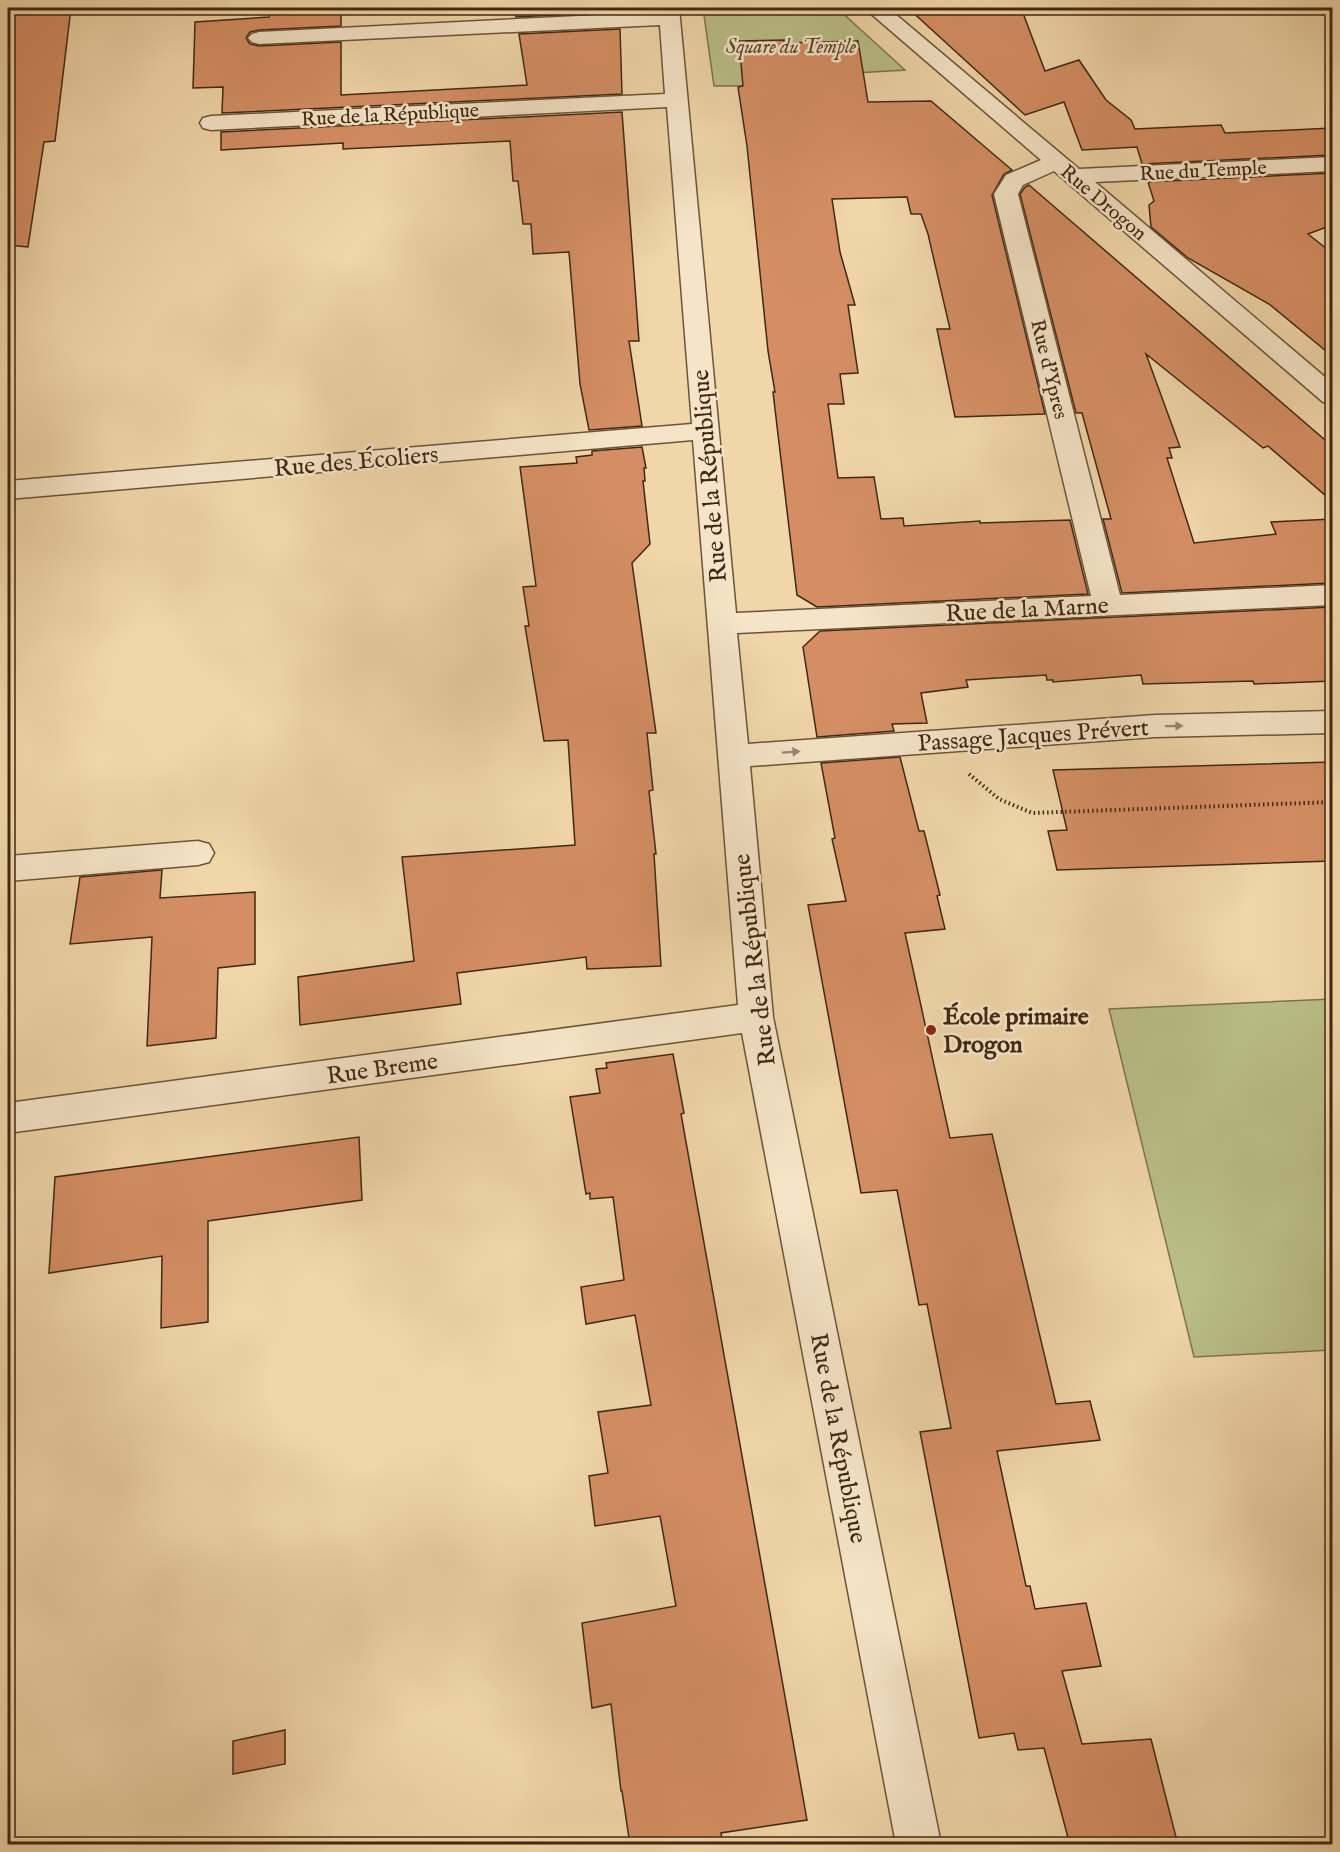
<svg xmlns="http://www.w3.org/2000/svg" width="1340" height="1852" font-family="'IM FELL English',serif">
	<rect width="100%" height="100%" fill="#f0d6a9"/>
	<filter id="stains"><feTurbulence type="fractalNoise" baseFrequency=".00333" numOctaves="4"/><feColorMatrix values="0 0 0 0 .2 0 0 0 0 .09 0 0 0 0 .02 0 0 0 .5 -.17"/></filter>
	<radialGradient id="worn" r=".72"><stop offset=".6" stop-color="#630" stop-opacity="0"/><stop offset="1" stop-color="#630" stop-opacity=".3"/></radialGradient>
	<!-- green -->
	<path fill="#babe87" stroke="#7d734e" stroke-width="1.5" d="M703,8H837L905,70L855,73L857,85L714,86Z
		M1332,999V1350L1194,1357L1109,1009Z"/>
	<!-- building -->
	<path fill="#d58e64" stroke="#402814" stroke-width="1.5" d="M35,8H71L55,141L44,142L28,247L8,245V15L34,13Z
		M270,8H341V26L259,30L250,32L246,38L250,44L259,46L341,42V95L527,85L519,34L620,29L622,94L222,113L223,87L193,88L195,22L269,17Z
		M514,8H620V12L516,17Z
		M908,8H1021L1045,71L1079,60L1106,100L1131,120L1135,129L1221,125L1225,133L1332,128V155L1142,164L1137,147L1082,150L1064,102L1025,115Z
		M784,40V43L858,41L868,102L931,101L1012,170L1004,174L992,195L1045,414L955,417L937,329H950L928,234L921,214H911L907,197L832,199L840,252L855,305H848L858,373L840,374L844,404H828L838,478L874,477L881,519L903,518L904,526L980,521V523L1070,520L1088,594L817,607L797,595L773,392H775L768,351L747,146L738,87L743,86L739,41Z
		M622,112L639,341H629L642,426L589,430L580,384L569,252L533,254L531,224H523L518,181H513L510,141L343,149V143L221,150V132Z
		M1332,173V225L1308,234L1332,253V356L1269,304L1188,258L1151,227L1149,205L1154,201L1148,182Z
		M1029,185L1332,446V501L1268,446L1263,448L1146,354L1180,447L1169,448L1172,458H1167L1194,543L1276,534L1271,522L1332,519V583L1122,593L1103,519H1111L1082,413H1076L1020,194L1025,187Z
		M642,447L646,468H644L645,481H643L650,544L632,563L656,733H647L653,790L649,791L656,854H654L661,966L587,969L586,957L457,973L461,1004L300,1025L298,977L414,961L402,857L575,845L568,740L544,741L525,626H529L523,587L536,586L520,467L577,463L576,457L592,455V451Z
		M1332,607V681L1254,684L1253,681L1143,684L1141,675L1053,682V680H1047L1046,675L966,680L968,687L921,693L927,723L892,724L894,731L817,737L803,647L820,631Z
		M900,757L919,831H924L940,895L937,896L945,929L905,933L950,1138L992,1134L1056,1404L1090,1401L1100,1440L997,1451L1026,1586H1030L1035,1609L1086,1603L1101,1666L1062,1671L1082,1744L1151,1739L1178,1845H1070L1044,1748L1018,1750L1014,1733L979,1738L920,1432L951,1428L927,1304L919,1305L897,1190L861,1193L808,905L846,901L832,839L835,838L821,763Z
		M1332,762V861L1057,870L1048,831L1067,830L1053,770Z
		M162,870L160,898L255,892V964L218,968L216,1038L147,1046L152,937L70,944L80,877Z
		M673,1054L684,1113L681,1114L807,1820L721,1833L723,1845H630L622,1791H621L611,1704L592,1708L582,1623L676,1606L660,1516L595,1526L589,1476L608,1473L598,1412L651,1405L635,1315L586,1324L581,1287L624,1280L613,1197L590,1199V1193L586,1194L570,1097L600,1093L596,1069L607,1068L606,1063Z
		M359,1137L362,1200L208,1221V1322L161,1328L162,1256L49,1273L55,1177Z
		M285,1730V1764L233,1774V1741Z"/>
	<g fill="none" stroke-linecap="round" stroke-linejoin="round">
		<defs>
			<path id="minor" d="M659,8H679L736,613L1091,596L994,194L1006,175L1041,160L869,12L866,8H888L1079,169L1332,157V171L1095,182L1332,383V404L1323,402L1054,171L1023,185L1018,194L1120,595L1332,585V605L737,633L748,744L1155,715L1332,711V733L1155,737L750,766L773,1017L941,1844H896L742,1033L8,1133V1103L738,1005L693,440L8,499V481L692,424L667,107L211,130L203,128L200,123L203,118L211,116L665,94L660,25L259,44L252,42L248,38L252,34L259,32L659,12Z
				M198,841L209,844L214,853L209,862L198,865L8,881V856Z"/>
		</defs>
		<!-- minor casing -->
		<use href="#minor" stroke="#6c5439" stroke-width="3"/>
		<!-- path -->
		<path stroke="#402814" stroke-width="4" stroke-dasharray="1.5 3" stroke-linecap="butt" d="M969,774L999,799L1032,813L1332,802"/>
		<!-- minor -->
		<use href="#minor" fill="#f5e4c7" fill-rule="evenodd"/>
	</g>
	<!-- one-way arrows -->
	<defs><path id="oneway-solid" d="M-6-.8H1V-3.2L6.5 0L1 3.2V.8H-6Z" transform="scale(1.5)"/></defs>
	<g fill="#9a866e">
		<use href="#oneway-solid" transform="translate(1174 726) rotate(-1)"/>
		<use href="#oneway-solid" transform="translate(791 752) rotate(-4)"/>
	</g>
	<!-- markers -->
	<circle fill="#8f2418" stroke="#f5e4c7" stroke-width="2" cx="931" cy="1030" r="6"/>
	<g text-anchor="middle" stroke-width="5" stroke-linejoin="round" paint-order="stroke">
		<!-- far-park labels -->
		<g font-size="20" font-style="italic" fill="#58462b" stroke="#f5e4c7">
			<text x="791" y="53">Square du Temple</text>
		</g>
		<!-- far-street labels -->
		<g font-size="20" fill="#402814" stroke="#f5e4c7">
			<text transform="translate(390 114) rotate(-3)" y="7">Rue de la République</text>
			<text transform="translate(1203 170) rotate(-3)" y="7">Rue du Temple</text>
			<text transform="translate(1104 202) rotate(40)" y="7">Rue Drogon</text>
			<text transform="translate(1050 369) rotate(76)" y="7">Rue d'Ypres</text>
		</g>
		<!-- street labels -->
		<g font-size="24" fill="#402814" stroke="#f5e4c7">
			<text transform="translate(356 461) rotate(-5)" y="8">Rue des Écoliers</text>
			<text transform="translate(709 476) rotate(-95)" y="8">Rue de la République</text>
			<text transform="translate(1027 609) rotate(-3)" y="8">Rue de la Marne</text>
			<text transform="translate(1033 735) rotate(-4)" y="8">Passage Jacques Prévert</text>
			<text transform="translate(754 960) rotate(-97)" y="8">Rue de la République</text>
			<text transform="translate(382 1068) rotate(-8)" y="8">Rue Breme</text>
			<text transform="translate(839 1438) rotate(79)" y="8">Rue de la République</text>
		</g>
		<!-- poi labels -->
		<g font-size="24" font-weight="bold" fill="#402814" stroke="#f5e4c7" text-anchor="start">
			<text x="943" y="1024">École primaire<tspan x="943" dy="28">Drogon</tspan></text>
		</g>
	</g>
	<!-- margin -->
	<rect width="1340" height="1852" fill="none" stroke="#f0d6a9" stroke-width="30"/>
	<rect x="9" y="9" width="1322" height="1834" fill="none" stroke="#402814" stroke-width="3"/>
	<rect x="15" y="15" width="1310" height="1822" fill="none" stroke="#402814" stroke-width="1.5"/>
	<rect width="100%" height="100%" filter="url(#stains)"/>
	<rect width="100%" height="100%" fill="url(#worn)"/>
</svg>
